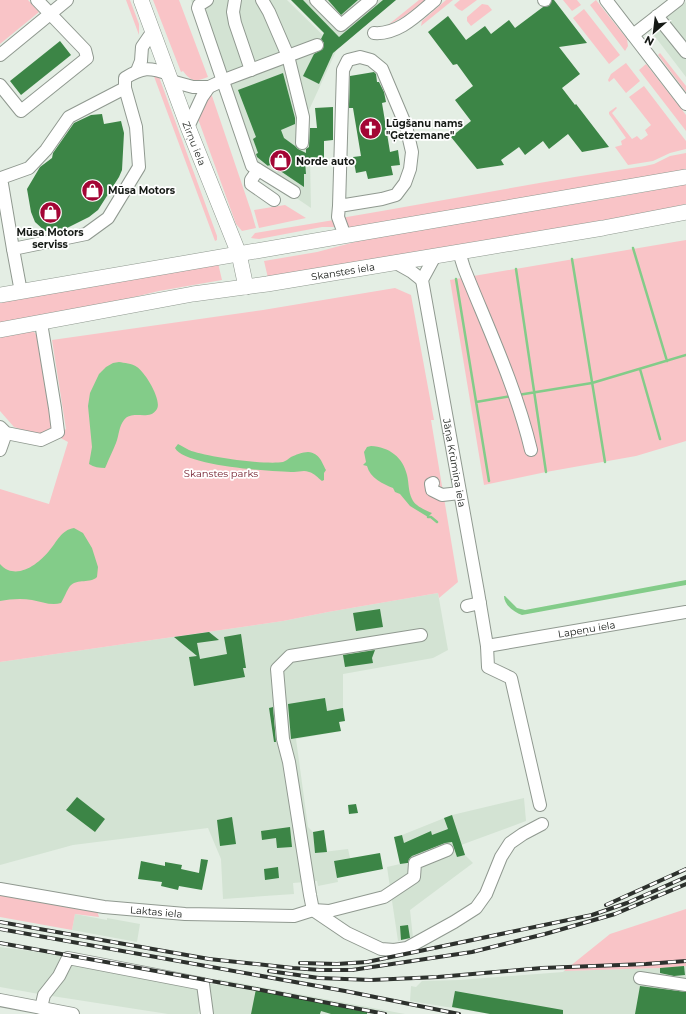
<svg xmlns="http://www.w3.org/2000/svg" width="686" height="1014" font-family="Montserrat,sans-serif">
	<rect width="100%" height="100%" fill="#e4eee4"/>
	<!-- built -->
	<path fill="#d3e3d3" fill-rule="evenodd" d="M191,0H287L337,49L309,110L311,208L252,168Z
		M291,0H396L339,48Z
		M686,2V77L650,30Z
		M438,593L448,650L433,658L343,674V708L339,722L341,731L296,739L308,827L313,832L315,853L348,849L350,858L334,861L338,882L318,886L317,881L293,883L294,894L223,899L221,859L208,828L73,845L0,865V662L283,621L328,612ZM274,707L279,741L274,742L269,708Z
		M524,798L526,821L461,845L465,855L473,863L410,910L413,938L398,941L387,867L400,864H412L409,862L402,835L452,815Z
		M75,914L107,920V918L140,924L137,942L72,930Z
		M0,947L53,954L217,985L218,979L405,1014H213L200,1010L198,1014H168L39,994L0,987Z
		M686,966V1014H490L410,1001L411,986L416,987L422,981L459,980L563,972L564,971L660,968Z"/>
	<!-- green -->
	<path fill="#f9c4c7" d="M0,0H28L39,12L0,44Z
		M126,0H130L139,24V35Z
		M153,0H179L208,77C196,82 191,82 183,71L181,72Z
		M419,0H426L403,17L388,25Z
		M446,0H453L421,26L422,21Z
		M460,0H477L462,11L458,9L454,5Z
		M563,0H577L581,5L572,11Z
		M596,0L627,39L628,46L625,51L590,5Z
		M482,4L488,5L492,10L471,26L467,21V17Z
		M584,9L620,55L609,64L573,18Z
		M660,53L686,86V92L658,55Z
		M626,63L640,81L626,93L614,78L609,82L608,80L611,74Z
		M646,64L686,115V131L639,70Z
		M152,71L158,74L217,236V240L215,241Z
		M644,86L686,141V149L670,153L653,161L628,165L615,147L622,145L621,141L626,138L609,114V112L616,107L617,108L612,113L632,139L637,136L641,140L648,135L645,130L651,125L629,97Z
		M211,93L251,211L256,228L242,231L236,224L197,116Z
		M686,153V171L353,227H345L341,218C442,201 543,181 645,166L654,164L670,156Z
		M686,184V204L651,212L268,278L264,261L317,252L370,238L623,196Z
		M285,205L306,218L259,228L254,210Z
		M334,220L335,227H322L259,239L251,238L255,233Z
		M686,240V441L636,456L546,472L484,485L450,280Z
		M218,263L222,280L159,291L93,307L0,323V301Z
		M395,288L411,295L434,420H431L458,582L439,598L438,593L328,612L283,621L0,662V489L49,504L68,442L57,436L66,429L52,340L263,310Z
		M32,330L38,336L52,427L47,432L38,435L14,427L0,411V336Z
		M0,894L97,911L99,917L75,914L72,930L0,917Z
		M686,909V966L660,968L564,971L610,934Z"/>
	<!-- water -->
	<path fill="#83cc89" d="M119,362C124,363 132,363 137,367C145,372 162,400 157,409C149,422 133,409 124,420C119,426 119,435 116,443C113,451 109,458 106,466L105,468C99,468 94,467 89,464L92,447L88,406L90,393L99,374L106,367L113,363Z
		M178,444C182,446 185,448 189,450C206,457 265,465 283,462C286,461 288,459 291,457C295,455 303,452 308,452C320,453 322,463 326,470L324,473V480L322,481C318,478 314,473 309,472C304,470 299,472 294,472C274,472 184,466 175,448Z
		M371,446C389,447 403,457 407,475C409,483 408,491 412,499C415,506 425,510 432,513L428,517L410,506L400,494L395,492L393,488C383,484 370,478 367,466L363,465L366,462L364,452L367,447Z
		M74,528L83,533L92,548L98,567L97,577C90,584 78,578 70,586C67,590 64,598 61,603C52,606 42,602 32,600C22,598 10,599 0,601V564C2,566 5,569 8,570C23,576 40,562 49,551C57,542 61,530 74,528Z
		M686,580V585L522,615C514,612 504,605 504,596H505L517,608L525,610Z"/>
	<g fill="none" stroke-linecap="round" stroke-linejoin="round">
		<!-- stream -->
		<path stroke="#83cc89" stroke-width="2.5" d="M633,248L667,361
			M572,259L605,462
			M516,269L546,472
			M456,279L489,481
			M640,369L660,439
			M518,395L592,383L686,355
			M476,402L511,396
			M428,517H431L437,522"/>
	</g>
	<!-- building -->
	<path fill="#3c8546" d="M291,0H303L339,37L383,0H396L333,53L319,84L303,76L314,54L323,49L324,43L321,39L324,33Z
		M328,0H358L341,15Z
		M552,0H554L587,43L559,47L580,74L562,88L575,105L576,104L609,147L582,152L568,134L549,149L543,141L525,155L519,147L501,160L504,165L477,169L451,137L471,121L455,100L473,86L457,64L453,65L428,32L448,16L466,40L485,26L491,34L509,20L515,28L543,7L549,6Z
		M60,41L71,55L21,95L10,81Z
		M374,72L376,74L377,82H379L384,92L386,102L382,103L390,152L398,150L400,165L391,166L393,175L368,179L366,171L356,173L353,157L361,156L353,108H349L350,76Z
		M283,73L295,118V124L281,130L284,138L295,146L298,149L306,153V149L309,147L310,128H317L315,108L333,107V140L324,141V160L305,161L306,174H304V187L273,166L272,167L269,165L268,166L257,157L256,154L258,153L253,139L256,137L238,90Z
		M102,114L104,124L121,121L124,133L122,170L119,177L98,210L89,217L63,230L45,231L35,222L31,212L27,189L40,167L52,158L53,153L74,123L91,115Z
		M380,609L383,627L356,631L353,613Z
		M209,632L219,640L197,643L200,659L227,654L224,637L241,634L246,668H243L245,677L194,686L189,657L197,656L174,637Z
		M375,650L372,658L373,663L345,667L343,655Z
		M325,698L327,711L343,708L345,721L339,722L341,731L291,739L288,704Z
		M273,707L276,742H274L269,708Z
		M77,797L105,819L95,832L66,810Z
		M356,804L358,813L349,814L348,805Z
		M452,815L465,855L457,857L452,842L445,843L412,856L409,859L408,863L400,864L394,837L402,835L404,843L431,831L432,835L448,829L444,818Z
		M232,817L236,844L220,846L217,820Z
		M290,827L292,847L277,848L276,838L262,840L261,831Z
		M324,830L327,852L315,853L313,832Z
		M380,853L383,869L337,878L334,861Z
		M201,859L208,860L202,890L179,886L178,890L161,886L162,882L138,879L141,861L165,866V862L182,865L181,869L199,873Z
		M278,867L279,878L265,880L264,869Z
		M408,925L410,938L401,940L400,926Z
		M684,966L685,975L674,976L660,973V968Z
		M640,986L686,992V1014H635Z
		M256,989L367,1011V1014H331L321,1011L320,1014H251Z
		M455,991L563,1010V1014H490L452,1007Z"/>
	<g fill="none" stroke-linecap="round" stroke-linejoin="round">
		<defs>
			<g id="minor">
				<path d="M207,0L199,5L198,8L252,166L294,192"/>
				<path d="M235,0L233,12L235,23L251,70"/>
				<path d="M262,0L269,12L288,56L303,117L302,143"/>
				<path d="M316,0L341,25L371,0"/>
				<path d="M544,0H545"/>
				<path d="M606,0L686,104"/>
				<path d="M657,16L686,52"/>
				<path d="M374,33C399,35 418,14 435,0"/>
				<path d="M633,35L678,0"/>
				<path d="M0,55L67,0"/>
				<path d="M137,71L141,61L142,47L153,31"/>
				<path d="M171,81L193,87H209"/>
				<path d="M0,85L21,111L87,58L85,50L37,0"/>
				<path d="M188,127L202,97L209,87L224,80L317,45"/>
				<path d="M258,170L251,180V184L274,200"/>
				<path d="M339,206L382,199L396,195L405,183L410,169L412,152L406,126L382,69L371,60L360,57L348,60L343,70L339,206L338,217L345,236"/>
				<path d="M13,249L1,178L29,168L46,150L69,117L125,88"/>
				<path d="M459,252L464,268C488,328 516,387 531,450"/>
				<path id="s1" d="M435,256L422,280L478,592L487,646L488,667L511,678L540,805"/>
				<path d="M396,263L412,272L422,280"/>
				<path d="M21,292L13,249L86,234L108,218L139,167L136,127L125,88V78C143,67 149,67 169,74"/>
				<path d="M0,427L6,433L41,440L58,432L55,408L41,323"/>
				<path d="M0,450L6,433"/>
				<path d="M433,483L431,484L432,490L442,495L460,493"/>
				<path d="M467,606L480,603"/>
				<path d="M421,635L290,656L277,669L283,739L289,762L310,895L313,910L347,933L381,949L394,950L407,948L454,922L476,908L486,894L501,857L510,843L523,834L542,824"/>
				<path id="s2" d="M487,646L686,612"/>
				<path id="s3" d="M0,889L104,907L185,914L294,916L313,910L329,911L384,897L414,877L415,863L447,850"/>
				<path d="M640,978L686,985"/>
				<path d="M0,1000L73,1014"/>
				<path d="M41,1008L44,995L59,976L68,958L203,984L207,1014"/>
			</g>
			<g id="major">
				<path id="s4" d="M141,0L188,127L239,254L246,287"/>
				<path d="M0,295L686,177"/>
				<path id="s5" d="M0,330L193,294L267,284L603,228L686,212"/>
			</g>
		</defs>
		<!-- minor casing -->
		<use href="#minor" stroke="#909990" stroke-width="14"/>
		<!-- major casing -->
		<use href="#major" stroke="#909990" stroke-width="16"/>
		<!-- minor -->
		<use href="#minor" stroke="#fff" stroke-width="12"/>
		<!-- major -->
		<use href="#major" stroke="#fff" stroke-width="15"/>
		<defs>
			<path id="rail" d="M606,905L686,869
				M0,922L209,959L293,968L320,970H352L472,952L545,934L615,914L686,884
				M0,929L345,991L459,1014
				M0,943L256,989L385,1014
				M300,963L337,964L367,962L592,915L627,903L686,877
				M269,971L319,978L371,980L438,977L542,968L646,964L686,961"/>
		</defs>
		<!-- rail casing -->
		<use href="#rail" stroke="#2d312d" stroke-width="4"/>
		<!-- rail -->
		<use href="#rail" stroke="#fff" stroke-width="2.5" stroke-dasharray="8" stroke-linecap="butt"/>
	</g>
	<!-- icons -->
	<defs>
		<symbol id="church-disc" viewBox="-11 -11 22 22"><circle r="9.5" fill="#a30635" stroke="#fff"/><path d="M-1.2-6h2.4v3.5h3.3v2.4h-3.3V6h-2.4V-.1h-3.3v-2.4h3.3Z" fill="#fff"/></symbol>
		<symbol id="shop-disc" viewBox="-11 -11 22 22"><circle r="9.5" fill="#a30635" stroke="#fff"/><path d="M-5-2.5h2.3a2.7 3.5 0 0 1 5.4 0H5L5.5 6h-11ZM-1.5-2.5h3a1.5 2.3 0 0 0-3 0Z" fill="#fff"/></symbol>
	</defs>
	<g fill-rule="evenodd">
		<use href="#church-disc" x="358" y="116" width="25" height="25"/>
		<use href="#shop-disc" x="268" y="148" width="25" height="25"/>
		<use href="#shop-disc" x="80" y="178" width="25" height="25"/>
		<use href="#shop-disc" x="38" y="200" width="25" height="25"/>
	</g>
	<g text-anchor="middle" stroke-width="3.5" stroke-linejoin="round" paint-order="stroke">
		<!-- poi labels -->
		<g font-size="10" font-weight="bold" fill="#161a16" stroke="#fff" text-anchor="start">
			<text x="386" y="127">Lūgšanu nams<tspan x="386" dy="12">"Ģetzemane"</tspan></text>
			<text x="296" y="165">Norde auto</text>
			<text x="108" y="194">Mūsa Motors</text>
			<text x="50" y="236" text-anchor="middle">Mūsa Motors<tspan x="50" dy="12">serviss</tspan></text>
		</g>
		<!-- street labels -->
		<g font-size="10" fill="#161a16" stroke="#fff">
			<text dy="4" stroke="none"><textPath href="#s4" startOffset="153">Zirņu iela</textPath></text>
			<text dy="4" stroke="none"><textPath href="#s5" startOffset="348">Skanstes iela</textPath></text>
			<text dy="4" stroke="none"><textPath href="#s1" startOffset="213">Jāņa Krūmiņa iela</textPath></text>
			<text dy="4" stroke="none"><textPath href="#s2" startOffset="101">Lapeņu iela</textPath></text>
			<text dy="4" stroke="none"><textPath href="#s3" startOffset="158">Laktas iela</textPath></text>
		</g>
		<!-- park labels -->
		<g font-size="10" fill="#701929" stroke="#fff">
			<text x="221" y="477">Skanstes parks</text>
		</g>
	</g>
	<!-- north arrow -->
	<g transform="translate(654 32) rotate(208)" stroke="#ffffff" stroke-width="3" paint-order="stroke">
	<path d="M0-3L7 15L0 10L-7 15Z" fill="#161a16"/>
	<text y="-6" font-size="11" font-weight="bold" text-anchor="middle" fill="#161a16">N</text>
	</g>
</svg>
